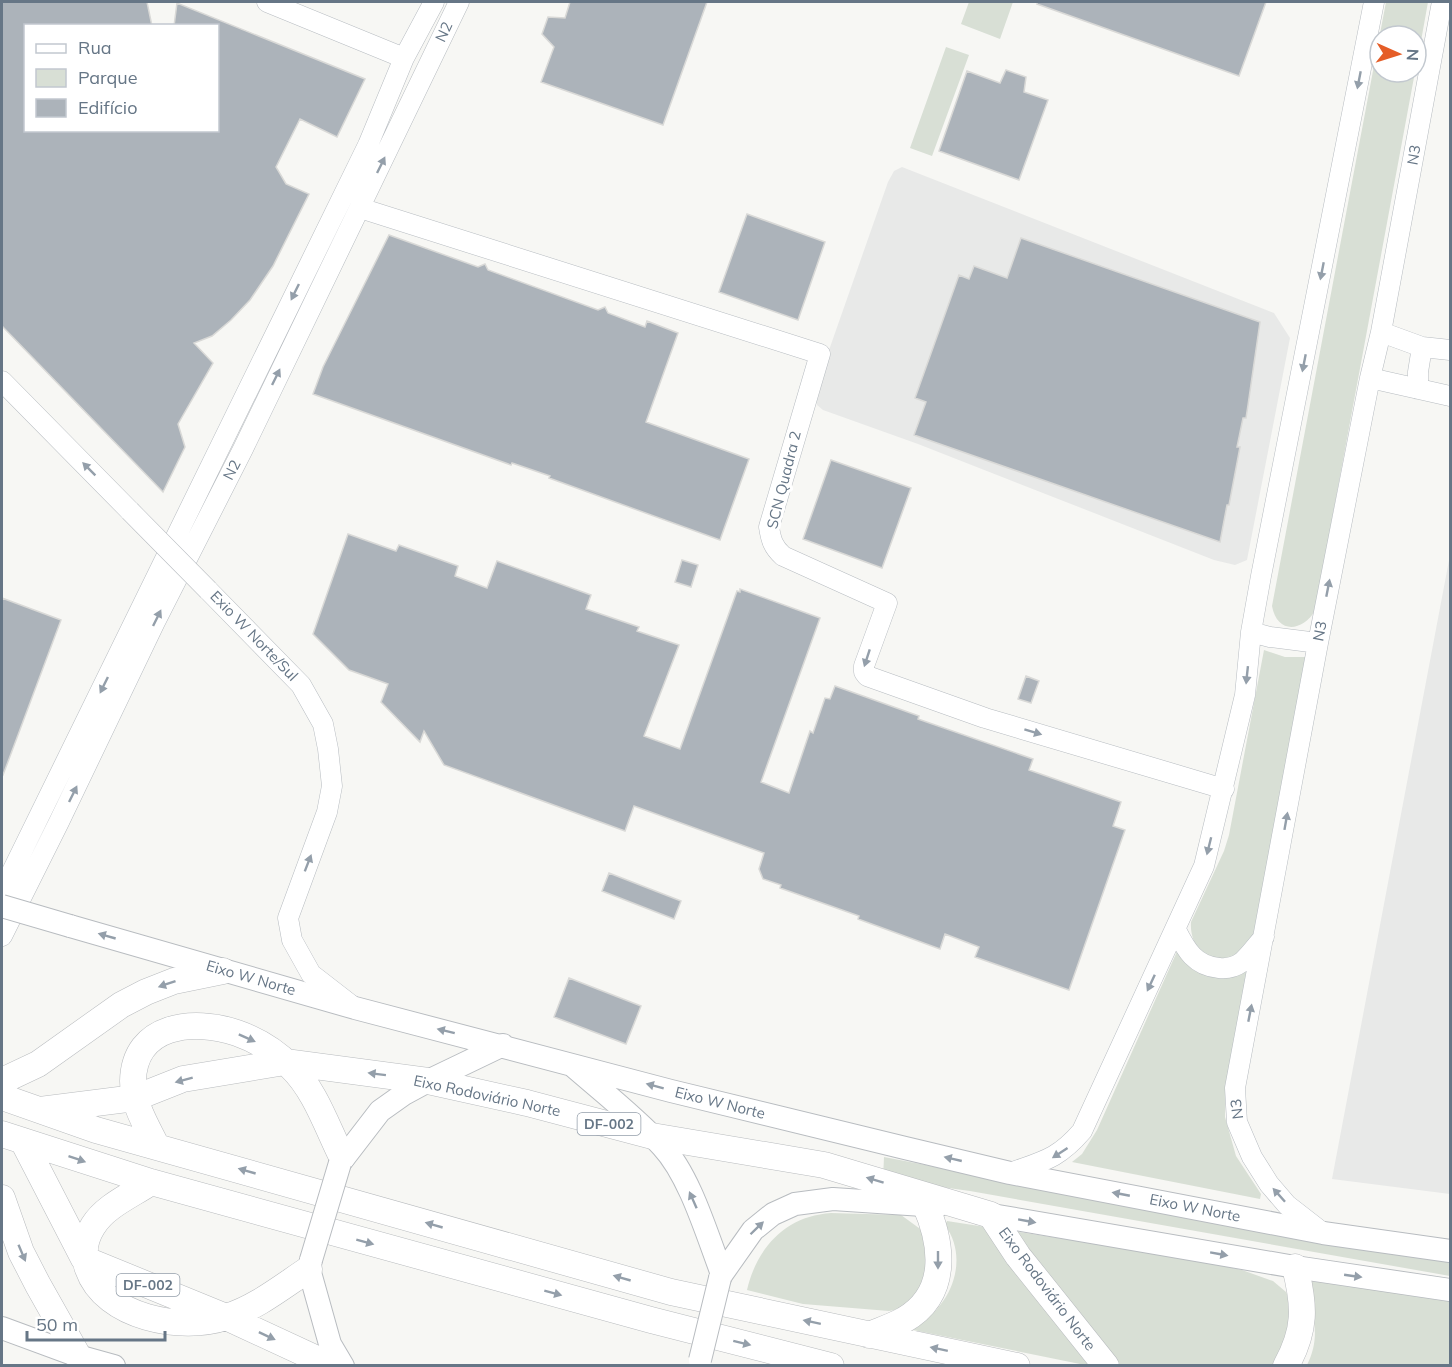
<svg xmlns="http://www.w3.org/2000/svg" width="1452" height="1367" font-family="Mulish,sans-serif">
	<rect width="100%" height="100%" fill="#f7f7f4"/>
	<!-- built -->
	<path fill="#e8e9e8" d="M902,167L1274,313L1290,338L1247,560L1235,565L1214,560L918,444L823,410L817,405L815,390L888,182L894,171Z
		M1450,555V1194L1332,1179Z"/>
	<!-- green -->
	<path fill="#d8dfd5" d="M969,2H1013L1000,39L961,24Z
		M1386,2H1428L1416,69V36H1380V72H1415L1315,611C1302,632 1277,634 1272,606Z
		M946,47L969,55L932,156L910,148Z
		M1264,650L1285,657H1307L1255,936L1234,959C1227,959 1217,960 1210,958C1196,953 1190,936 1191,922L1224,851L1229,835Z
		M1179,947L1248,969L1226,1083L1225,1117L1236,1156L1261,1194L1260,1199L1072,1162L1082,1154L1097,1130Z
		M884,1157L1114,1201L1450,1261V1276L970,1191L883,1179Z
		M831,1213L901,1215L923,1231L931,1282L899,1309L889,1311L803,1304L747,1290C757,1247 786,1216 831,1213Z
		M947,1221L1181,1257L1242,1270L1273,1281L1286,1292L1292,1305L1280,1366L1085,1365L908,1329C948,1314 972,1262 945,1225Z
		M1299,1274L1450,1297V1365H1307C1323,1334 1312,1304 1299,1274Z"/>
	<!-- building -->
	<path fill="#acb3ba" stroke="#d9d9d7" stroke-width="1.5" d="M2,2H147L152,26H26V130H218V26H174L177,3L365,79L337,137L300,119L276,167L286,184L309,194L273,266L250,300L231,320L212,336L194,343L213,363L178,424L185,447L163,492L2,326Z
		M570,2H707L663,125L541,82L554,47L542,34L548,17L565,18Z
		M1038,2H1266L1239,76L1037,4Z
		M1006,70L1026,77L1024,92L1048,100L1019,180L939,151L967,71L1000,83Z
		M747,214L825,242L798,320L719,292Z
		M389,235L478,267L485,264L488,270L598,310L605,307L608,313L645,327L647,321L678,333L646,422L749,459L720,540L549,478L550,476L512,463L511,465L313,394L323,367Z
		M1021,238L1260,322L1248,405L1246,418H1243L1237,447H1240L1229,505H1227L1220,542L914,435L926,402L915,398L959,275L969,279L974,266L1007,278Z
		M831,460L911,488L882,568L803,539Z
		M348,534L396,551L399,545L458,566L455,576L487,588L497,561L591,595L586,609L639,627L637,631L679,645L644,736L680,749L737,591L740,592V589L820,618L761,782L789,793L810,731L813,733L825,698L830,699L835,686L919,716L918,719L1033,759L1029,770L1121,802L1113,826L1125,830L1069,990L975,957L979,947L945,934L940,949L858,919L859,916L780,888L781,885L763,879L759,869L764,853L634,806L625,831L444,765L424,731L420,742L381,702L388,684L349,670L313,634Z
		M682,560L698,565L691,587L675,582Z
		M2,598L61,620L3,775L2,774Z
		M1026,676L1039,681L1031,703L1018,699Z
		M609,873L681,901L674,919L602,891Z
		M569,978L641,1006L626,1044L554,1017Z"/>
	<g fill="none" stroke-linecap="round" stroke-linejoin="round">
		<defs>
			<path id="secondary" d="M267,2L404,58
				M360,208L820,354L769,527C771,540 773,547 783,556L887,603L864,666V672L867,676L985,718L1224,789
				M1381,332L1422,347L1450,350
				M1370,378L1450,396
				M2,381L130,511
				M1418,389V372L1422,347
				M208,590L301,685L323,724L328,749L332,786L327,812L288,918L292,940L311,974L351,1005
				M1251,632L1270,637L1318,643
				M2,892L368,145L404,58L434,2
				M1176,930C1186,950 1195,966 1219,968C1227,969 1235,967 1242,962C1250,955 1257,945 1264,937
				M2,936L59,822L155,622L243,449L459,2
				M1010,1173C1043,1161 1058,1159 1082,1131L1204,866L1245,695L1251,632L1261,576L1374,2
				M1323,1233L1287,1205L1269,1184L1252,1157L1237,1122L1235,1088L1318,643L1370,378L1381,332L1442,2"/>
			<path id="primary" d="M70,926L355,1008L671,1091L905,1148L1010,1173L1323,1233L1450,1251
				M573,1066C603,1092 635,1117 662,1146C690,1176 707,1235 722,1274L720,1278
				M340,1163L380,1111L404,1094L428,1081L503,1045
				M980,1213L1295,1267L1450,1290
				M311,1260L309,1269L330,1344L343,1366
				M722,1274L753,1230L773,1214L795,1204L833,1199L938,1206
				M2,1328L78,1356L114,1366"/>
			<path id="highway" d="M2,1081L38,1064L121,1005L146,992L174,981L223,971
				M2,1097L96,1130L671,1292L1017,1366
				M40,1110L135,1098L183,1079L285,1062L428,1081L527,1103L652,1136L824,1165L991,1215L1018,1256L1106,1366
				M2,1134L151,1182L651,1320L831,1366
				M23,1141L84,1259L226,1317L332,1366
				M156,1145C146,1125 133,1104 133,1081C134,1024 194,1018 237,1033C257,1040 276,1052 291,1067C315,1090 327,1127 342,1157
				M151,1182C132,1195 105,1206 93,1226C84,1240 82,1254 88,1269C105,1318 182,1332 226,1317C256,1308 283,1286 309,1269
				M2,1198L21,1252L38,1285L78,1356
				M869,1335C881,1330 893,1326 904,1320C949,1294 943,1245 925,1204
				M1286,1366C1306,1330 1305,1306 1295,1267"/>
		</defs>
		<!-- secondary casing -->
		<use href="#secondary" stroke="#b7bcc1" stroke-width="21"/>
		<!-- primary casing -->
		<use href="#primary" stroke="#b8bcc0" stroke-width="24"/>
		<!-- highway casing -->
		<use href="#highway" stroke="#b8bbbe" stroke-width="27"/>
		<!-- secondary -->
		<use href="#secondary" stroke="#fff" stroke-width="20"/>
		<!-- primary -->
		<use href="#primary" stroke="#fff" stroke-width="22"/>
		<!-- highway -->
		<use href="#highway" stroke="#fff" stroke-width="26"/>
		<defs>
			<path id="secondary-bridge" d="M130,511L208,590"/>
			<path id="primary-bridge" d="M2,906L70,926
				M311,1260L340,1163
				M700,1360L720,1278"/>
		</defs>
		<!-- secondary-bridge casing -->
		<use href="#secondary-bridge" stroke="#b7bcc1" stroke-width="21" stroke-linecap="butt"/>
		<!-- primary-bridge casing -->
		<use href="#primary-bridge" stroke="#b8bcc0" stroke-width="24" stroke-linecap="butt"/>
		<!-- secondary-bridge -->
		<use href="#secondary-bridge" stroke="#fff" stroke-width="20"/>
		<!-- primary-bridge -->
		<use href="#primary-bridge" stroke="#fff" stroke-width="22"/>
	</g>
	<!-- one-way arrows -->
	<defs><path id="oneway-solid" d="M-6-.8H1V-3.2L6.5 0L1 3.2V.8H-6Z" transform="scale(1.5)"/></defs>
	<g fill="#949faa">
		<use href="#oneway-solid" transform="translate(1359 80) rotate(101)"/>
		<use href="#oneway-solid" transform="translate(381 165) rotate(-64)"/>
		<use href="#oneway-solid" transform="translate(1322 271) rotate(101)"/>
		<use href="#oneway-solid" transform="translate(295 292) rotate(116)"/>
		<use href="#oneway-solid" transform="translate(1304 363) rotate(101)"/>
		<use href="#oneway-solid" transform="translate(276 377) rotate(-64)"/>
		<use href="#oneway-solid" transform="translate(89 469) rotate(-135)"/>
		<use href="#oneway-solid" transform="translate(1328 588) rotate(-79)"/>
		<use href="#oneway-solid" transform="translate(157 618) rotate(-64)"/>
		<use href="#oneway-solid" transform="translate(867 658) rotate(108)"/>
		<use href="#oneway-solid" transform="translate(1247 675) rotate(96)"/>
		<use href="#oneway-solid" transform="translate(104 685) rotate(116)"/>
		<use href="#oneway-solid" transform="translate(1033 732) rotate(17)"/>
		<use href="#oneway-solid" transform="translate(73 794) rotate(-64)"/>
		<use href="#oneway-solid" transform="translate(1286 821) rotate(-80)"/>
		<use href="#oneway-solid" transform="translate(1209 846) rotate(104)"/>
		<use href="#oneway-solid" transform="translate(308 863) rotate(-69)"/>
		<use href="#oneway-solid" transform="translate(107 936) rotate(-164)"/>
		<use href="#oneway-solid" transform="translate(1151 983) rotate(115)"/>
		<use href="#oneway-solid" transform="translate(167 984) rotate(161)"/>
		<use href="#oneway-solid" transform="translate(1250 1013) rotate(-79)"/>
		<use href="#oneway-solid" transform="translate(446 1031) rotate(-166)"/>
		<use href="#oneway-solid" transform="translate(247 1038) rotate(24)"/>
		<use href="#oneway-solid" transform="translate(377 1074) rotate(-173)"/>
		<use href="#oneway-solid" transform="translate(184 1080) rotate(165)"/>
		<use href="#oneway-solid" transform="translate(655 1086) rotate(-165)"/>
		<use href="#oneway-solid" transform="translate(1060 1153) rotate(147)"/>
		<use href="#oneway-solid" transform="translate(77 1159) rotate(19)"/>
		<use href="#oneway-solid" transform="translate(953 1159) rotate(-167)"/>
		<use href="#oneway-solid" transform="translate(247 1171) rotate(-164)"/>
		<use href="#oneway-solid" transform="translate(875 1180) rotate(-163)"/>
		<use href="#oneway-solid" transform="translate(1121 1194) rotate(-169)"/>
		<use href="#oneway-solid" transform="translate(1279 1195) rotate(-132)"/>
		<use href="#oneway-solid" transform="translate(693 1200) rotate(-114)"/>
		<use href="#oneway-solid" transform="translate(1027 1221) rotate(10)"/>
		<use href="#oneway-solid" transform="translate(434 1225) rotate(-164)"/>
		<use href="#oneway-solid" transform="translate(757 1228) rotate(-44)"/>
		<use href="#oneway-solid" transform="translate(365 1242) rotate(15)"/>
		<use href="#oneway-solid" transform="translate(22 1253) rotate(67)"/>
		<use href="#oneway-solid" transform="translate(1219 1254) rotate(10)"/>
		<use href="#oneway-solid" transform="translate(938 1260) rotate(90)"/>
		<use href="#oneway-solid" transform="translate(1353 1276) rotate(8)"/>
		<use href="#oneway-solid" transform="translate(622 1278) rotate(-164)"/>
		<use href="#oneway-solid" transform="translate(553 1293) rotate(15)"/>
		<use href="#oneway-solid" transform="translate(812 1322) rotate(-168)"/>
		<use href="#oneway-solid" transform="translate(267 1336) rotate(25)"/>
		<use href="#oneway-solid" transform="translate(742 1343) rotate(14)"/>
		<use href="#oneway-solid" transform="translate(939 1349) rotate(-168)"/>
	</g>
	<g text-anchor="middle" stroke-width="6" stroke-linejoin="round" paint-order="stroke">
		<!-- shield labels -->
		<g fill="#fff" stroke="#949faa" stroke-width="1.5">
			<rect x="577.5" y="1113" width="63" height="22" rx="4.5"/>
			<rect x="116.5" y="1274" width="63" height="22" rx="4.5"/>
		</g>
		<g font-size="14" font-weight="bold" fill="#667686">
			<text x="609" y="1129">DF-002</text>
			<text x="148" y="1290">DF-002</text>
		</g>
		<!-- street labels -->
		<g font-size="15" fill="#667686" stroke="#fff">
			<text transform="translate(444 32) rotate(-65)" y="5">N2</text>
			<text transform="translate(1414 155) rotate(-80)" y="5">N3</text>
			<text transform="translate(232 470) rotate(-63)" y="5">N2</text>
			<text transform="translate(784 480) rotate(-76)" y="5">SCN Quadra 2</text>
			<text transform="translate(1320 631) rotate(-79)" y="5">N3</text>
			<text transform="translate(254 636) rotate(46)" y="5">Exio W Norte/Sul</text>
			<text transform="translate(251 978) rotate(16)" y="5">Eixo W Norte</text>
			<text transform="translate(487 1096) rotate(12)" y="5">Eixo Rodoviário Norte</text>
			<text transform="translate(720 1103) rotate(14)" y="5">Eixo W Norte</text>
			<text transform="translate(1237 1109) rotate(-97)" y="5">N3</text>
			<text transform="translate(1195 1208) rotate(11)" y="5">Eixo W Norte</text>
			<text transform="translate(1047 1289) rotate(53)" y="5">Eixo Rodoviário Norte</text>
		</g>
	</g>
	<!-- border -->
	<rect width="1452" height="1367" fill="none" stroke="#667686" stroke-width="6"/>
	<!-- legend -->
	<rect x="24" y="24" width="195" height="108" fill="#ffffff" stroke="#c2c8cf" stroke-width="1.5"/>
	<rect x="36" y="44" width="30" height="9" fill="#ffffff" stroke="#c2c8cf" stroke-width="1.5"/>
	<text x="78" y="54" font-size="18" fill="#667686">Rua</text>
	<rect x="36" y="69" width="30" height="18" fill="#d8dfd5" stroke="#c2c8cf" stroke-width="1.5"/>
	<text x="78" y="84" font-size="18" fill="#667686">Parque</text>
	<rect x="36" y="99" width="30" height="18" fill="#acb3ba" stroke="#c2c8cf" stroke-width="1.5"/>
	<text x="78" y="114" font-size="18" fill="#667686">Edifício</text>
	<!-- north arrow -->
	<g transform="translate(1398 54) rotate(93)"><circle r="28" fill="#ffffff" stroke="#c2c8cf" stroke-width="1.5"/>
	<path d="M0-4.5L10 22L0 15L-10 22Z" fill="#e55d27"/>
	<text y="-9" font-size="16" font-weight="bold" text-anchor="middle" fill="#667686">N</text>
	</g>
	<!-- scale -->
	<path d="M27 1331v9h138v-9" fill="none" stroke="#667686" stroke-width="3"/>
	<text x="36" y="1331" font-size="18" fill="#667686" stroke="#ffffff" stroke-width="4.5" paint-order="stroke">50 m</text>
</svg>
